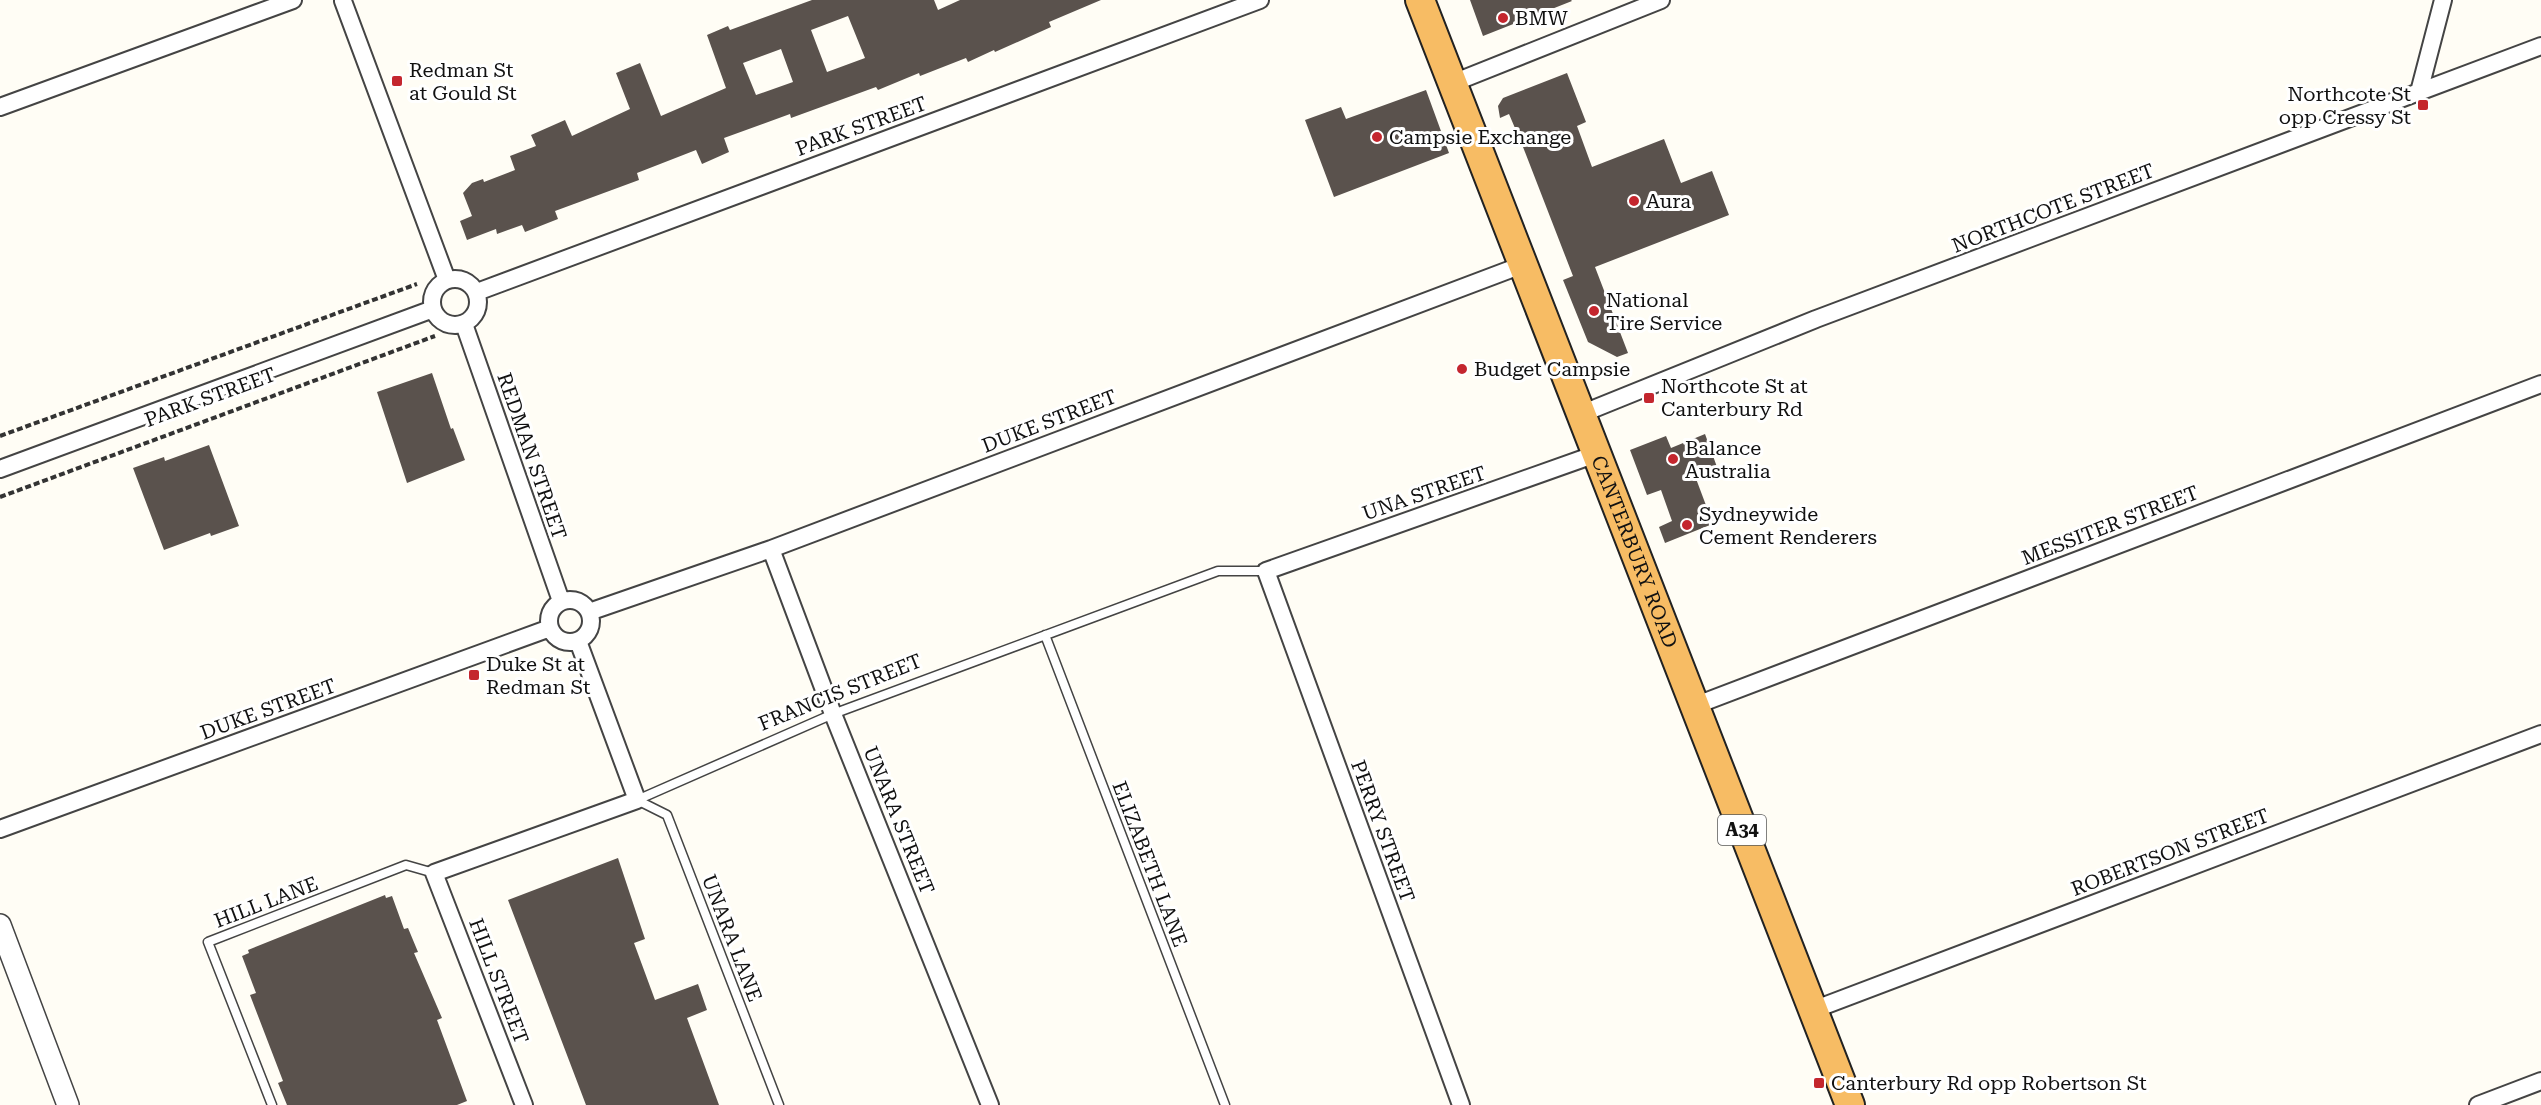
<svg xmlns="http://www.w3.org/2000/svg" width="2541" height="1105" font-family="'Roboto Serif',serif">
	<rect width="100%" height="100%" fill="#fffdf5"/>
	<!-- building -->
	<path fill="#5a524d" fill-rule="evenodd" d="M812,0H934L938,10L960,0H1101L1049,22L1051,27L995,52L994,50L968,62L966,58L920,76L919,73L878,90L876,87L791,118L790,114L724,138L729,152L702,164L696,150L637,173L639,180L555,211L558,219L525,232L522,225L497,234L496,229L467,240L460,221L472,216L463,193L472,183L483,179L484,182L515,170L510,156L536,146L531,135L565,120L572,136L630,109L616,73L640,63L661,116L726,88L707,35L728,26L730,30ZM848,16L865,58L827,72L811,30ZM781,49L793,82L756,95L743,63Z
		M1470,0H1571L1572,1L1483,36Z
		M1567,73L1586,122L1577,126L1592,167L1664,139L1681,183L1712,171L1729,215L1595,267L1628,353L1617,357L1588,342L1563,280L1573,276L1523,147L1509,114L1500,118L1498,106L1503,98Z
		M1426,90L1449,153L1334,197L1305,120L1341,107L1346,119Z
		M432,373L451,429L453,428L465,460L407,483L377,392Z
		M1705,434L1717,467L1695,476L1707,508L1709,507L1715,523L1665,543L1659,527L1672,521L1661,490L1647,495L1630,450L1666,436L1671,448Z
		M209,445L239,526L211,536L210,533L164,550L133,468L164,457L165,461Z
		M618,858L645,939L634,943L655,1000L698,984L707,1010L687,1018L719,1105H586L508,900Z
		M385,895L386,898L392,896L404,929L408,928L418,952L414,953L442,1018L437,1020L467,1101L457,1105H287L278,1083L283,1081L250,995L256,993L242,956L249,953L248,950Z"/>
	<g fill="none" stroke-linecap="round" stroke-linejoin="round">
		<defs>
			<path id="service" d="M1045,635L1225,1105
				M637,800L833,714L1218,571H1266
				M637,800L667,815L779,1105
				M272,1105L208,942L406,865L434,873"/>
			<path id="minor" d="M343,1L447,280
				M1453,83L1661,0
				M2419,92L2443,0
				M0,107L293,0
				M432 302a23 23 0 1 1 46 0a23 23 0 1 1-46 0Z
				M477,292L1260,0
				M464,324L561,601
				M1581,414L1816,319L2541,46
				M0,469L433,309
				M771,549L833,714L990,1105
				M549 621a21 21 0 1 1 42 0a21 21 0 1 1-42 0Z
				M589,612L771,549L1522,265
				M1694,706L2541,384
				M0,829L550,628
				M1813,1010L2541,734
				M524,1105L434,873L637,800L578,641
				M1461,1105L1266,571L1596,454
				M2478,1105L2541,1081"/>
			<path id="tertiary" d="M0,925L68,1105"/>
			<g id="trunk">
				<path id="s1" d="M1420,0L1850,1105"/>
			</g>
		</defs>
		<!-- service casing -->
		<use href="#service" stroke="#444" stroke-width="11"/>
		<!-- minor casing -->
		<use href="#minor" stroke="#444" stroke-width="20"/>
		<!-- tertiary casing -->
		<use href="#tertiary" stroke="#444" stroke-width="24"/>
		<!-- trunk casing -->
		<use href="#trunk" stroke="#222" stroke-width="32"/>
		<!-- path -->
		<path stroke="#333" stroke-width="4" stroke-dasharray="6 3" stroke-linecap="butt" d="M0,436L417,284
			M0,497L435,336"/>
		<!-- service -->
		<use href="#service" stroke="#fff" stroke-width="8"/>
		<!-- minor -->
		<use href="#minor" stroke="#fff" stroke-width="16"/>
		<!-- tertiary -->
		<use href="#tertiary" stroke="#fff" stroke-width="21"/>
		<!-- trunk -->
		<use href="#trunk" stroke="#f7bc64" stroke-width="28"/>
	</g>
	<!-- markers -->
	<g fill="#c4262e" stroke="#fff" stroke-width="2">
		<circle cx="1503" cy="18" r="6"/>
		<rect x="391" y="75" width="12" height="12" rx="3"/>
		<rect x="2417" y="99" width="12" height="12" rx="3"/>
		<circle cx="1377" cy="137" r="6"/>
		<circle cx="1634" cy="201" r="6"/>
		<circle cx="1594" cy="311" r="6"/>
		<circle cx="1462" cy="369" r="6"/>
		<rect x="1643" y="392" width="12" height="12" rx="3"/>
		<circle cx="1673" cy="459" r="6"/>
		<circle cx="1687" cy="525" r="6"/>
		<rect x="468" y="669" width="12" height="12" rx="3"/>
		<rect x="1813" y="1077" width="12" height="12" rx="3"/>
	</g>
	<g text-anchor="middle" stroke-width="6" stroke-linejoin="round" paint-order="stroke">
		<!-- shield labels -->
		<rect fill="#fff" stroke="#585858" stroke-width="1.5" x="1718" y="815" width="48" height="30" rx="4.5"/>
		<g font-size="18" font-weight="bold" fill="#111">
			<text x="1742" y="836">A34</text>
		</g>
		<!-- poi labels -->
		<g font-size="20" fill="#111" stroke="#fff" text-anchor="start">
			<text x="1515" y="25">BMW</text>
			<text x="409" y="77">Redman St<tspan x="409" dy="23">at Gould St</tspan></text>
			<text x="2411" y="101" text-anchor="end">Northcote St<tspan x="2411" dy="23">opp Cressy St</tspan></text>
			<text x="1389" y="144">Campsie Exchange</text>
			<text x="1646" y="208">Aura</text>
			<text x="1606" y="307">National<tspan x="1606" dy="23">Tire Service</tspan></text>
			<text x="1474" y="376">Budget Campsie</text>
			<text x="1661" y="393">Northcote St at<tspan x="1661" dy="23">Canterbury Rd</tspan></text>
			<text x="1685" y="455">Balance<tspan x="1685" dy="23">Australia</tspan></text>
			<text x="1699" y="521">Sydneywide<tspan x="1699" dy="23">Cement Renderers</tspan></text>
			<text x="486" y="671">Duke St at<tspan x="486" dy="23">Redman St</tspan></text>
			<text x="1831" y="1090">Canterbury Rd opp Robertson St</text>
		</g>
		<!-- street labels -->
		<g font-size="20" fill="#111" stroke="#fff">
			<text transform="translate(861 126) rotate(-20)" y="7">PARK STREET</text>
			<text transform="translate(2053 208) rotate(-21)" y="7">NORTHCOTE STREET</text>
			<text transform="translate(210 397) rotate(-20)" y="7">PARK STREET</text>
			<text transform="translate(1049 421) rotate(-21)" y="7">DUKE STREET</text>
			<text transform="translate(532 456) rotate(71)" y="7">REDMAN STREET</text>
			<text transform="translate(1424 493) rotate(-19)" y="7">UNA STREET</text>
			<text transform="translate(2110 525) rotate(-21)" y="7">MESSITER STREET</text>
			<text dy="7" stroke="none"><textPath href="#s1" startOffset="592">CANTERBURY ROAD</textPath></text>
			<text transform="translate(840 692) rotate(-22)" y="7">FRANCIS STREET</text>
			<text transform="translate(268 709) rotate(-20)" y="7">DUKE STREET</text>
			<text transform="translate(899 820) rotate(68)" y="7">UNARA STREET</text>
			<text transform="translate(1383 831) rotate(70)" y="7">PERRY STREET</text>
			<text transform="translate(2170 852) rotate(-21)" y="7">ROBERTSON STREET</text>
			<text transform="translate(1150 864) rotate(69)" y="7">ELIZABETH LANE</text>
			<text transform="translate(266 902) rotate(-21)" y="7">HILL LANE</text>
			<text transform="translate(732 938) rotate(69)" y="7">UNARA LANE</text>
			<text transform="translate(499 981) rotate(69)" y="7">HILL STREET</text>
		</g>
	</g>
</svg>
